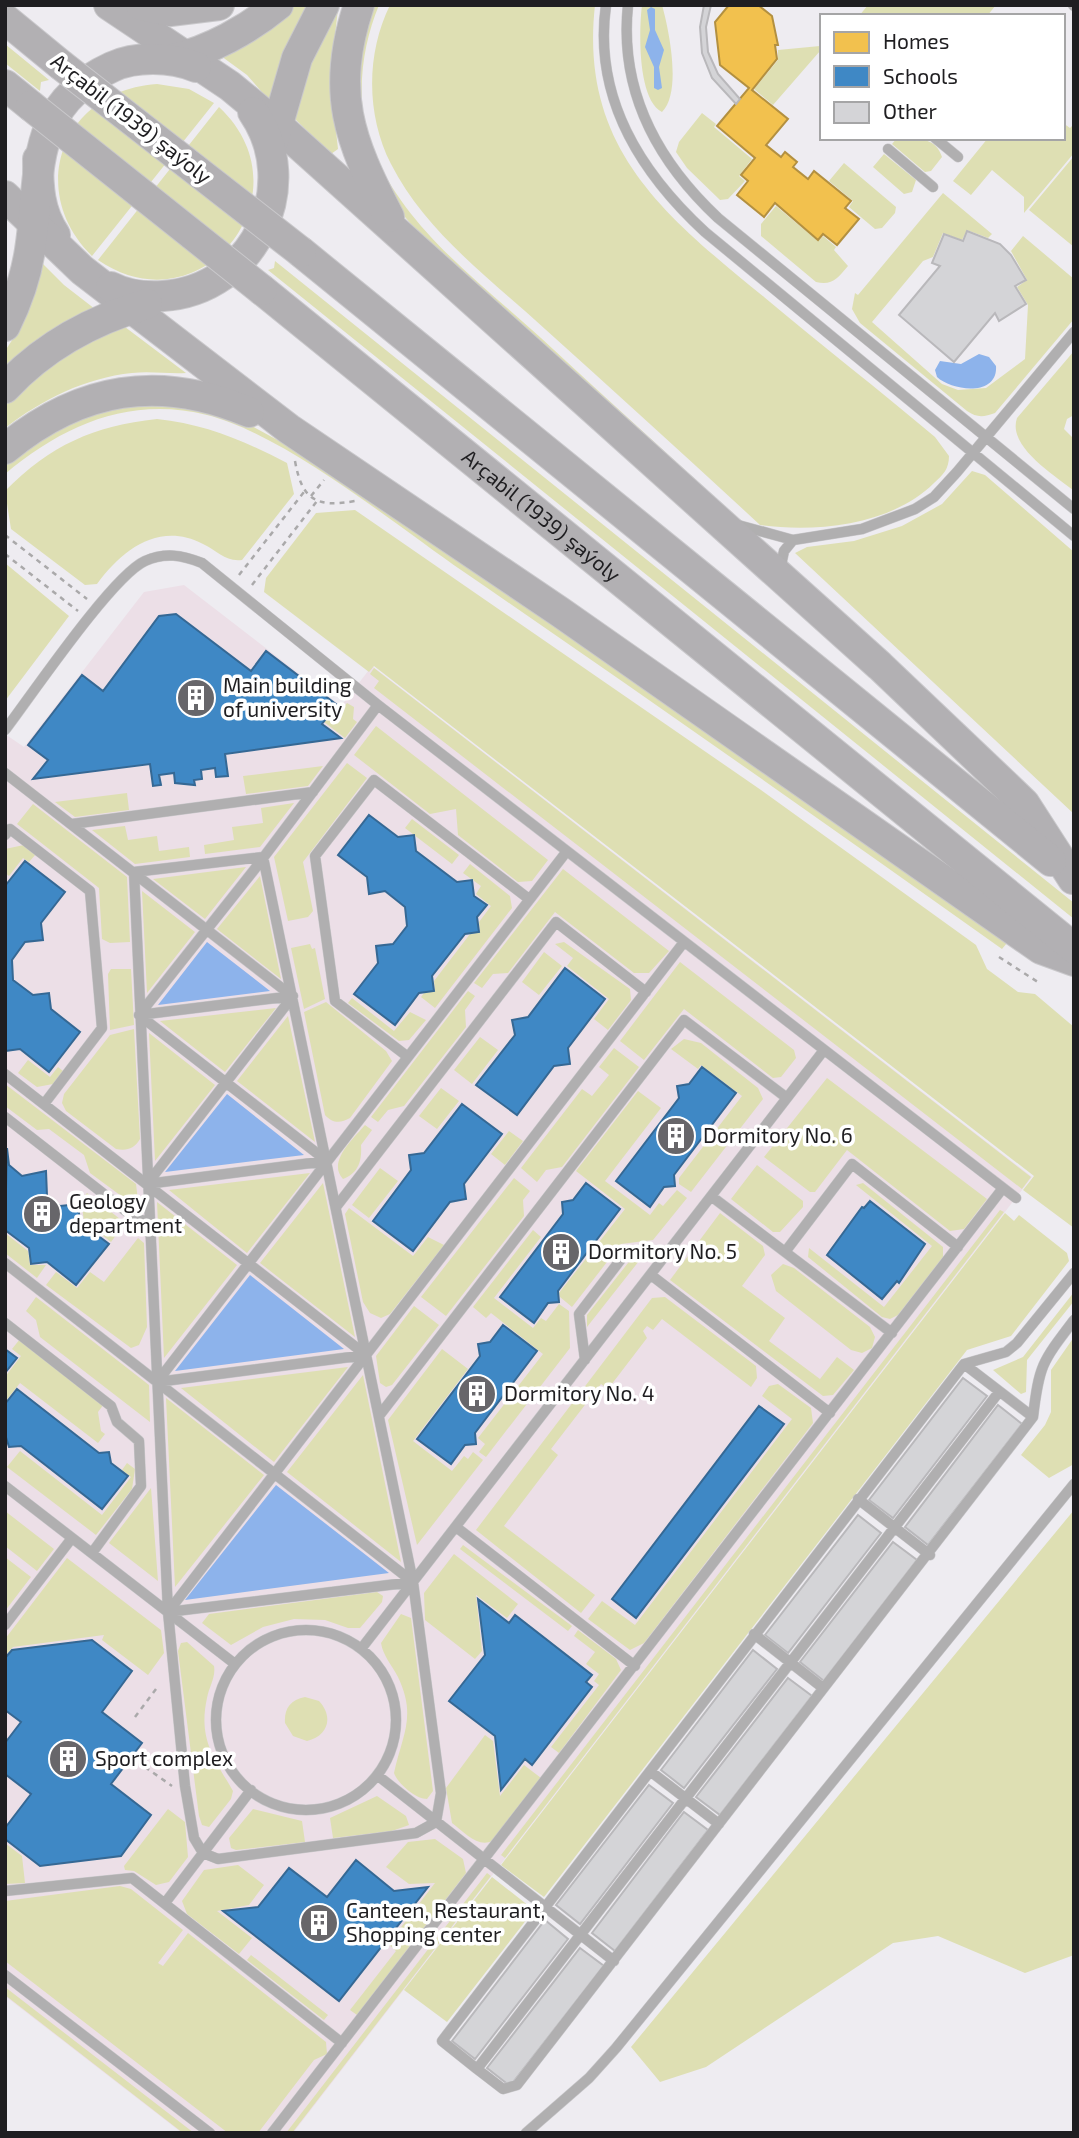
<svg xmlns="http://www.w3.org/2000/svg" width="1079" height="2138" font-family="'Exo 2',sans-serif">
	<rect width="100%" height="100%" fill="#eeecf1"/>
	<!-- education -->
	<path fill="#ecdfe7" d="M184,585L341,706L372,666L1032,1177L293,2133H182L5,1996V734L24,747L144,592Z"/>
	<!-- green -->
	<path fill="#dedfb3" d="M295,5H310L281,61L272,96L268,99L247,75L221,56Z
		M370,5H379C361,48 354,106 373,150C405,229 480,282 541,338C607,399 674,460 740,520L732,518L422,237L394,204L366,151L356,57Z
		M390,5H595C579,148 665,216 764,297C821,345 877,388 935,437L949,456C949,469 943,475 934,483C892,525 816,533 760,525C689,459 617,394 545,329C490,279 425,231 391,164C366,115 366,54 390,5Z
		M642,5H662C669,30 682,92 662,112C637,99 639,29 642,5Z
		M868,5H996L987,16H859Z
		M338,9L330,77L338,149L331,154L294,118L303,71Z
		M5,44L49,80L41,82L40,91L5,63Z
		M820,46V51L773,105L754,89L778,60V50Z
		M157,84L189,89L214,103L92,256C25,190 63,90 157,84Z
		M219,107C311,193 201,331 98,260Z
		M702,113L716,124L714,127L752,159L739,176L745,181L728,199L720,200L687,168L676,152L679,142Z
		M1063,123L1070,128L1074,124V153L1024,213V197L992,170L971,195L953,181L988,138H1063Z
		M897,138C914,138 936,136 942,157L931,171L925,172L892,144Z
		M884,154L916,180L912,192L904,194L873,167Z
		M1074,156V247L1029,210Z
		M844,163L896,207L895,213L882,228L875,229L849,207L853,201L829,181Z
		M943,193L992,234L988,238L967,230L962,240L943,233L933,257L923,261L872,322L942,384L958,390L986,388L1025,359L1028,305L1017,287L1027,280L1011,251L1023,236L1074,279V319L995,413C984,417 977,418 967,411L860,323L852,309L855,293L858,295Z
		M776,206L818,241L823,236L836,247L834,250L848,266C838,278 832,286 816,282L761,236V224Z
		M275,261L1074,903V919L268,270L274,268Z
		M41,262L64,285L95,309L5,376V351L20,328Z
		M121,324L186,373C169,374 150,371 132,373C85,378 43,399 5,428V406C41,365 74,350 121,324Z
		M1074,351V415L1067,419L1064,429L1074,439V491C1055,475 1007,447 1017,418Z
		M155,402L239,419L314,460L774,777L1007,943L1002,949C824,822 644,696 464,572C394,524 286,435 207,415C129,396 64,425 5,474V464L78,416Z
		M157,419C205,424 245,441 287,463L294,494L242,560C225,562 218,551 203,544C159,521 122,550 97,584L85,585L11,529L5,491C51,445 93,426 157,419Z
		M972,471L985,475L1074,552V814L795,553L807,547L854,541L902,526L942,504Z
		M355,510L761,790L976,945L987,969L1018,992L1035,994L1074,1027V1228L1023,1190L1034,1176L374,666L369,672L264,592L266,578L316,513Z
		M5,563L69,616L5,701Z
		M374,668L1031,1177L1022,1189L374,688L379,681L370,674Z
		M347,703L354,707L353,719L357,722L345,738L324,722L337,706L342,709Z
		M376,726L548,860L532,881L518,882L458,835L456,809L430,814L354,755Z
		M347,763L367,778L303,862L313,911L308,917L288,921L274,857Z
		M323,766L308,786L246,794L243,776Z
		M127,793L129,810L75,817L55,802Z
		M294,803L260,847L205,854L204,845L234,840L232,827L263,823L261,808Z
		M33,804L127,877L130,942L110,943L102,939L99,888L17,824Z
		M412,819L459,855L452,864L405,828Z
		M125,826L128,840L157,836L159,851L189,847L190,857L135,864L92,830Z
		M24,845L36,854L29,862L23,858L9,876L5,873V849Z
		M470,864L510,896L512,908L435,1008L421,997L424,993L435,991L434,981L470,934L480,932L479,922L491,906L476,894L481,886L463,873Z
		M246,867L205,919L153,879Z
		M563,869L669,951L649,973H634L555,912L508,973L493,974L482,988L474,983Z
		M260,876L281,979L217,929Z
		M142,891L195,932L147,993Z
		M564,942L630,989L631,1000L608,1030L594,1019L609,999L567,966L573,958L555,944Z
		M310,944L312,949L315,948L325,999L304,1009L291,948Z
		M544,952L562,966L539,995L522,982Z
		M680,962L794,1050L796,1058L781,1077L773,1078L684,1009L644,1060L620,1041Z
		M111,969H131L134,1025L110,1030L108,974Z
		M468,991L475,996L465,1010L466,1027L404,1106L388,1110L378,1122L371,1117Z
		M352,998L394,1031L410,1012L426,1020L409,1040L399,1041L348,1003Z
		M326,1002L386,1051L392,1061L350,1118C341,1123 333,1124 325,1115L304,1012Z
		M276,1008L225,1072L160,1021Z
		M288,1016L315,1142L237,1081Z
		M134,1029L140,1139C134,1149 127,1151 116,1149L66,1111L62,1103L64,1094L110,1035Z
		M149,1033L215,1085L155,1161Z
		M480,1037L498,1050L472,1084L454,1070Z
		M684,1039L701,1043L758,1088L763,1099L691,1192L679,1184V1178L742,1096L701,1065L698,1069L671,1049Z
		M614,1048L639,1067L562,1167L546,1170L537,1182L521,1168L582,1089L592,1096L609,1075L599,1067Z
		M28,1060L50,1077L58,1067L63,1071L53,1084L37,1087L18,1073Z
		M827,1078L987,1199L964,1229L950,1231L847,1150L815,1192H810L764,1157Z
		M5,1084L136,1184L139,1209L90,1173L84,1155L49,1129L37,1130L5,1106Z
		M441,1088L459,1101L437,1129L419,1116Z
		M638,1091L661,1108L605,1181L650,1215L659,1203L663,1206L677,1190L687,1198L653,1240L621,1244L572,1307L560,1297L559,1293L625,1209L576,1171Z
		M365,1125L372,1130L361,1145C362,1160 359,1173 343,1179C327,1162 353,1139 365,1125Z
		M509,1131L523,1141L505,1165L491,1154Z
		M757,1165L803,1201V1207L780,1232H773L731,1199Z
		M380,1168L398,1181L369,1218L352,1205Z
		M310,1173L247,1253L169,1190Z
		M514,1178L530,1191L523,1200L524,1216L446,1316L421,1297Z
		M323,1183L355,1337L260,1263Z
		M863,1183L943,1247V1257L898,1315L890,1319L882,1317L808,1257L809,1248L884,1307L932,1246L856,1185Z
		M87,1193L120,1219L122,1227L111,1242L84,1221L81,1200Z
		M157,1202L237,1265L164,1358Z
		M349,1208L413,1256L428,1237L444,1245L390,1314L381,1318L370,1313L363,1302L345,1214Z
		M1000,1210L1004,1212L505,1858L501,1855Z
		M720,1213L763,1246L765,1255L742,1286L785,1318L769,1341L820,1379L837,1357L854,1370L833,1395L823,1396L670,1280Z
		M1005,1213L1014,1221L1019,1215L1067,1253L1069,1261L1011,1336L967,1350L544,1897L501,1865Z
		M533,1230L541,1237L494,1298L533,1328L541,1318L546,1321L559,1304L569,1311L570,1348L486,1457L479,1452L485,1444L478,1438L543,1354L491,1313L486,1318L473,1307Z
		M5,1233L28,1251L30,1265H46L37,1278L5,1253Z
		M138,1238L144,1243L147,1327L139,1345L131,1348L46,1285L56,1272L77,1288L90,1272L104,1282Z
		M635,1259L639,1261L587,1327V1315L628,1263Z
		M783,1264L794,1268L870,1327L875,1337L872,1348L862,1353L851,1350L776,1291L771,1275Z
		M1074,1292V1301L1027,1360L1026,1392L1021,1394L993,1370L1023,1357Z
		M36,1297L149,1385L150,1422L40,1337L36,1320L26,1311Z
		M665,1297L756,1366L757,1378L751,1387L662,1319L653,1330L647,1326L643,1331L647,1338L608,1389L601,1384L551,1449L558,1455L504,1526L595,1595L581,1613L476,1530L652,1298Z
		M414,1306L439,1325L392,1385L386,1387L380,1383L376,1356Z
		M1074,1337V1464L1049,1478L1021,1455L1045,1425L1051,1412V1370Z
		M20,1339L104,1404L98,1412L101,1431L105,1434L98,1443L20,1383L5,1402V1377L21,1356L12,1349Z
		M442,1349L468,1369L413,1441L452,1471L464,1456L468,1459L473,1452L483,1460L417,1545L388,1420Z
		M348,1367L274,1462L181,1388Z
		M363,1375L401,1562L287,1472Z
		M778,1384L811,1408L813,1423L644,1643L630,1650L588,1619L602,1601L635,1625L792,1419L762,1396L769,1386Z
		M166,1398L264,1475L175,1587Z
		M20,1451L102,1515L131,1477L122,1470L127,1463L135,1469L132,1489L96,1535L7,1467Z
		M151,1488L158,1581L109,1543Z
		M1074,1510V1955L1025,1973L938,1936L893,1943L706,2067L660,2082L631,2047Z
		M5,1511L54,1549L37,1571L5,1546Z
		M463,1545L572,1626L568,1631L460,1549Z
		M454,1554L518,1604L507,1618L476,1595L482,1651L475,1659L425,1620L424,1593Z
		M5,1557L31,1577L5,1611Z
		M67,1558L161,1630L164,1653L148,1675L102,1640L104,1635L13,1647L5,1656V1639Z
		M377,1592L383,1596L382,1602L360,1628H348L325,1620L294,1619L263,1627L231,1645L202,1623L209,1614Z
		M401,1614L411,1618L433,1791L427,1799C416,1799 398,1784 394,1773C402,1735 417,1717 398,1677C392,1665 383,1656 381,1643Z
		M578,1630L616,1659L621,1670L559,1753L551,1747L599,1685L594,1681L599,1674L586,1664L595,1652L574,1636Z
		M187,1642L214,1666C216,1677 209,1687 207,1698C198,1739 214,1758 233,1791L231,1799L209,1827L202,1825L199,1816L178,1651L181,1643Z
		M305,1697L319,1701C334,1717 328,1736 307,1741L293,1736L285,1723C284,1709 290,1700 305,1697Z
		M485,1735L493,1741L500,1796L524,1765L541,1778L492,1841C478,1848 464,1832 452,1823L446,1788Z
		M377,1796L406,1816L409,1825L392,1831L333,1838L330,1818Z
		M168,1809L185,1822L188,1857L169,1882L156,1885L134,1871L125,1870L124,1866Z
		M253,1809L302,1821L305,1842L236,1850L231,1848L229,1838Z
		M435,1839L463,1859L466,1873L357,2015L350,2010L396,1951L388,1944L435,1883L409,1884L386,1867L408,1842Z
		M5,1843L22,1856L25,1883L5,1884Z
		M238,1865L264,1885L249,1905L217,1911L252,1938L239,1954L187,1914L182,1901L204,1870Z
		M487,1873L491,1876L292,2133H286Z
		M492,1877L534,1910L447,2022L404,1990Z
		M120,1886L131,1889L183,1930L158,1963L163,1966L188,1933L326,2042L327,2054L314,2060L258,2133H228L5,1961V1901Z
		M251,1955L328,2015L324,2020L247,1960Z
		M5,1987L194,2133H183L5,1995Z"/>
	<!-- water -->
	<path fill="#8db3eb" d="M651,7L655,9V30L664,50L659,67L662,88L658,90L654,88V67L645,47L650,30L647,10Z
		M979,354L989,357L996,366C998,397 952,391 937,377L935,370L940,361L961,364Z
		M207,942L270,991L158,1005Z
		M227,1094L304,1155L165,1172Z
		M250,1275L344,1349L175,1371Z
		M276,1485L389,1573L185,1600Z"/>
	<!-- homes -->
	<path fill="#f2c14e" stroke="#b39040" stroke-width="2" d="M729,5H758L772,16L778,45H775L777,59L752,90L788,119L766,145L781,157L785,152L797,162L793,167L808,179L814,171L851,201L845,208L859,219L837,245L823,234L818,240L775,203L764,217L737,195L748,181L741,175L755,158L717,126L749,88L720,65L715,22Z"/>
	<!-- schools -->
	<path fill="#3f88c5" stroke="#356894" stroke-width="2" d="M176,614L251,671L266,651L337,705L322,724L341,738L225,754L228,776L216,777L215,768L201,770L202,779L194,780L195,785L175,783L174,773L159,775L161,785L153,786L150,764L33,779L48,760L28,745L82,675L103,691L159,616Z
		M369,815L398,837L414,835L416,851L457,882L472,880L474,896L487,905L477,917L479,932L465,934L432,976L434,991L419,993L395,1025L354,994L378,963L376,946L393,944L407,926L405,907L385,891L369,894L367,877L338,855Z
		M25,861L65,892L41,923L43,940L25,942L12,960L13,980L33,995L49,993L51,1009L80,1032L49,1072L20,1049L5,1051V886Z
		M565,968L605,999L568,1048L570,1064L554,1066L517,1115L476,1085L515,1035L512,1020L528,1017Z
		M702,1067L736,1093L674,1175L675,1186L664,1187L650,1207L616,1181L679,1098L677,1086L689,1084Z
		M462,1104L502,1134L464,1184L466,1199L450,1202L413,1251L373,1221L411,1170L409,1155L424,1153Z
		M7,1148L9,1165L22,1176L46,1171L47,1196L60,1206L78,1204L80,1222L109,1244L76,1285L47,1262L31,1264L29,1248L5,1230Z
		M586,1183L620,1209L558,1291L559,1302L548,1303L534,1323L500,1297L563,1214L562,1202L573,1200Z
		M870,1201L925,1244L899,1283L897,1281L882,1299L827,1255L862,1207L864,1208Z
		M503,1325L537,1351L475,1433L476,1444L465,1445L451,1464L417,1439L480,1356L478,1344L490,1342Z
		M5,1349L17,1358L5,1373Z
		M17,1389L99,1453L109,1452L111,1463L128,1476L102,1509L21,1446L9,1447L5,1434V1404Z
		M759,1406L784,1424L636,1618L612,1599Z
		M478,1599L509,1623L515,1615L592,1675L586,1682L592,1687L532,1765L525,1759L501,1790L495,1736L449,1701L485,1655Z
		M92,1640L132,1671L102,1712L142,1743L111,1784L151,1815L121,1856L40,1866L5,1839V1828L31,1794L5,1774V1743L21,1722L5,1710V1658L12,1650Z
		M356,1860L394,1891L428,1887L339,2001L223,1911L258,1907L289,1868L327,1897Z"/>
	<!-- building -->
	<path fill="#d4d4d7" stroke="#b9b8bb" stroke-width="2" d="M704,5H711L706,27L708,52L718,74L740,99L736,104L712,78L702,53L700,27Z
		M967,231L1000,244L1011,255L1026,280L1015,286L1026,304L999,321L995,313L954,362L899,315L940,266L932,263L944,234L963,241Z
		M963,1378L987,1396L893,1518L869,1500Z
		M998,1405L1022,1424L928,1545L905,1527Z
		M858,1515L881,1533L788,1653L765,1635Z
		M893,1542L917,1560L824,1681L800,1662Z
		M753,1650L777,1669L684,1788L661,1770Z
		M788,1678L812,1696L720,1815L696,1797Z
		M649,1785L673,1803L580,1924L556,1905Z
		M684,1812L708,1830L615,1951L592,1933Z
		M545,1920L568,1939L475,2059L452,2041Z
		M580,1948L604,1966L510,2086L487,2068Z"/>
	<g fill="none" stroke-linecap="round" stroke-linejoin="round">
		<defs>
			<path id="service" d="M606,5C593,98 640,172 705,232L1074,536
				M628,5C619,91 657,161 718,218L1074,509
				M1073,5L1074,6
				M935,138L958,157
				M888,149L933,187
				M738,525L793,540L862,529L915,509L934,497L957,472L1074,332
				M780,570L784,551L793,540
				M5,730C31,696 112,576 145,561C165,552 182,555 202,563L378,705L1016,1198
				M5,773L292,996
				M72,824L313,792
				M5,835L10,829L90,891L102,1028L44,1104
				M263,857L413,1582L441,1793L436,1822L416,1833L218,1859L203,1853L194,1838L185,1786L168,1612L134,872Z
				M139,1015L254,870L378,705
				M139,1015L327,1161
				M139,1015L293,996
				M408,1057L335,1001L315,856L374,780L529,899
				M5,1074L366,1355
				M5,1117L136,1219L150,1222
				M147,1184L293,996
				M147,1184L327,1161
				M711,1196L892,1333
				M336,1207L556,922L646,992
				M785,1252L852,1164L958,1247
				M5,1263L413,1582
				M1074,1273L1017,1343L1006,1352L964,1364L1033,1417C1039,1365 1042,1362 1074,1320
				M651,1275L830,1413
				M5,1323L111,1406L117,1422L139,1441L141,1486L92,1553
				M585,1360L579,1314L625,1254L669,1251
				M157,1382L567,851
				M157,1382L366,1355
				M999,1392L477,2069L503,2089L517,2085L1033,1417
				M379,1416L684,1020L787,1098
				M5,1486L235,1664
				M858,1499L930,1555
				M456,1527L635,1666
				M168,1612L684,942
				M168,1612L413,1582
				M5,1625L72,1538
				M216 1720a90 90 0 1 1 180 0a90 90 0 1 1-180 0Z
				M754,1634L823,1688
				M361,1649L824,1050
				M650,1771L719,1824
				M377,1775L614,1961
				M5,1891L132,1878L342,2043
				M165,1903L251,1790
				M5,1975L210,2133
				M477,2069L442,2041L964,1364
				M272,2133L1003,1188
				M526,2133L589,2078L616,2048L1074,1484"/>
			<g id="primary">
				<path d="M109,5L230,86L276,124L880,666L1024,803L1073,879"/>
				<path d="M141,5L170,11L219,5"/>
				<path d="M359,5C330,92 349,140 389,217"/>
				<path d="M5,19L61,65"/>
				<path d="M173,59C209,51 249,29 278,5"/>
				<path d="M5,85L31,106"/>
				<path d="M273,141L297,58L324,5"/>
				<path d="M38,159C38,187 39,211 55,235"/>
				<path d="M5,196L82,270L289,429L560,612L1041,949L1074,961"/>
				<path d="M301,252L1051,861"/>
				<path d="M111,287C126,295 146,297 163,296C254,290 304,186 253,112"/>
				<path id="s1" d="M262,290L1074,948"/>
				<path d="M5,326C17,302 26,276 30,250C42,173 27,106 112,67C136,56 171,57 196,67"/>
				<path d="M5,388C44,346 92,320 147,304"/>
				<path d="M5,449C80,387 159,374 249,412"/>
			</g>
		</defs>
		<!-- service casing -->
		<use href="#service" stroke="#c9c8cb" stroke-width="11"/>
		<!-- primary casing -->
		<use href="#primary" stroke="#c9c8cb" stroke-width="32"/>
		<!-- path -->
		<path stroke="#aaa9aa" stroke-width="2.5" stroke-dasharray="5 5" stroke-linecap="butt" d="M295,461C302,500 316,508 355,501
			M311,496L324,480
			M5,535L87,599
			M5,554L78,611
			M239,575L304,492
			M252,585L317,501
			M999,957L1041,984
			M135,1717L156,1689H161
			M145,1767L172,1786"/>
		<!-- service -->
		<use href="#service" stroke="#b0afb0" stroke-width="10"/>
		<!-- primary -->
		<use href="#primary" stroke="#b2b0b3" stroke-width="30"/>
		<defs>
			<path id="primary-bridge" d="M61,65L301,252
				M31,106L262,290"/>
		</defs>
		<!-- primary-bridge casing -->
		<use href="#primary-bridge" stroke="#c9c8cb" stroke-width="32" stroke-linecap="butt"/>
		<!-- primary-bridge -->
		<use href="#primary-bridge" stroke="#b2b0b3" stroke-width="30"/>
	</g>
	<!-- icons -->
	<defs>
		<symbol id="building-disc" viewBox="-11 -11 22 22"><circle r="9.5" fill="#67666a" stroke="#fff"/><path d="M-4-6H4V6H1V3H-1V6H-4ZM-2.5-4.3h1.7v1.8h-1.7ZM.8-4.3h1.7v1.8H.8ZM-2.5-1h1.7V.8h-1.7ZM.8-1h1.7V.8H.8Z" fill="#fff"/></symbol>
	</defs>
	<g fill-rule="evenodd">
		<use href="#building-disc" x="174" y="676" width="44" height="44"/>
		<use href="#building-disc" x="654" y="1114" width="44" height="44"/>
		<use href="#building-disc" x="20" y="1192" width="44" height="44"/>
		<use href="#building-disc" x="539" y="1230" width="44" height="44"/>
		<use href="#building-disc" x="455" y="1372" width="44" height="44"/>
		<use href="#building-disc" x="46" y="1737" width="44" height="44"/>
		<use href="#building-disc" x="297" y="1901" width="44" height="44"/>
	</g>
	<g text-anchor="middle" stroke-width="7" stroke-linejoin="round" paint-order="stroke">
		<!-- street labels -->
		<g font-size="21" fill="#1f1e21" stroke="#fff">
			<text transform="translate(131 119) rotate(38)" y="7">Arçabil (1939) şaýoly</text>
			<text dy="7" stroke="none"><textPath href="#s1" startOffset="359">Arçabil (1939) şaýoly</textPath></text>
		</g>
		<!-- poi labels -->
		<g font-size="21" fill="#1f1e21" stroke="#fff" text-anchor="start">
			<text x="223" y="693">Main building<tspan x="223" dy="24">of university</tspan></text>
			<text x="703" y="1143">Dormitory No. 6</text>
			<text x="69" y="1209">Geology<tspan x="69" dy="24">department</tspan></text>
			<text x="588" y="1259">Dormitory No. 5</text>
			<text x="504" y="1401">Dormitory No. 4</text>
			<text x="95" y="1766">Sport complex</text>
			<text x="346" y="1918">Canteen, Restaurant,<tspan x="346" dy="24">Shopping center</tspan></text>
		</g>
	</g>
	<!-- border -->
	<rect width="1079" height="2138" fill="none" stroke="#1f1e21" stroke-width="14"/>
	<!-- legend -->
	<rect x="820" y="14" width="245" height="126" fill="#ffffff" stroke="#a5a5a6" stroke-width="2"/>
	<rect x="834" y="32" width="35" height="21" fill="#f2c14e" stroke="#a5a5a6" stroke-width="2"/>
	<text x="883" y="49" font-size="21" fill="#1f1e21">Homes</text>
	<rect x="834" y="66" width="35" height="21" fill="#3f88c5" stroke="#a5a5a6" stroke-width="2"/>
	<text x="883" y="84" font-size="21" fill="#1f1e21">Schools</text>
	<rect x="834" y="102" width="35" height="21" fill="#d4d4d7" stroke="#a5a5a6" stroke-width="2"/>
	<text x="883" y="119" font-size="21" fill="#1f1e21">Other</text>
</svg>
